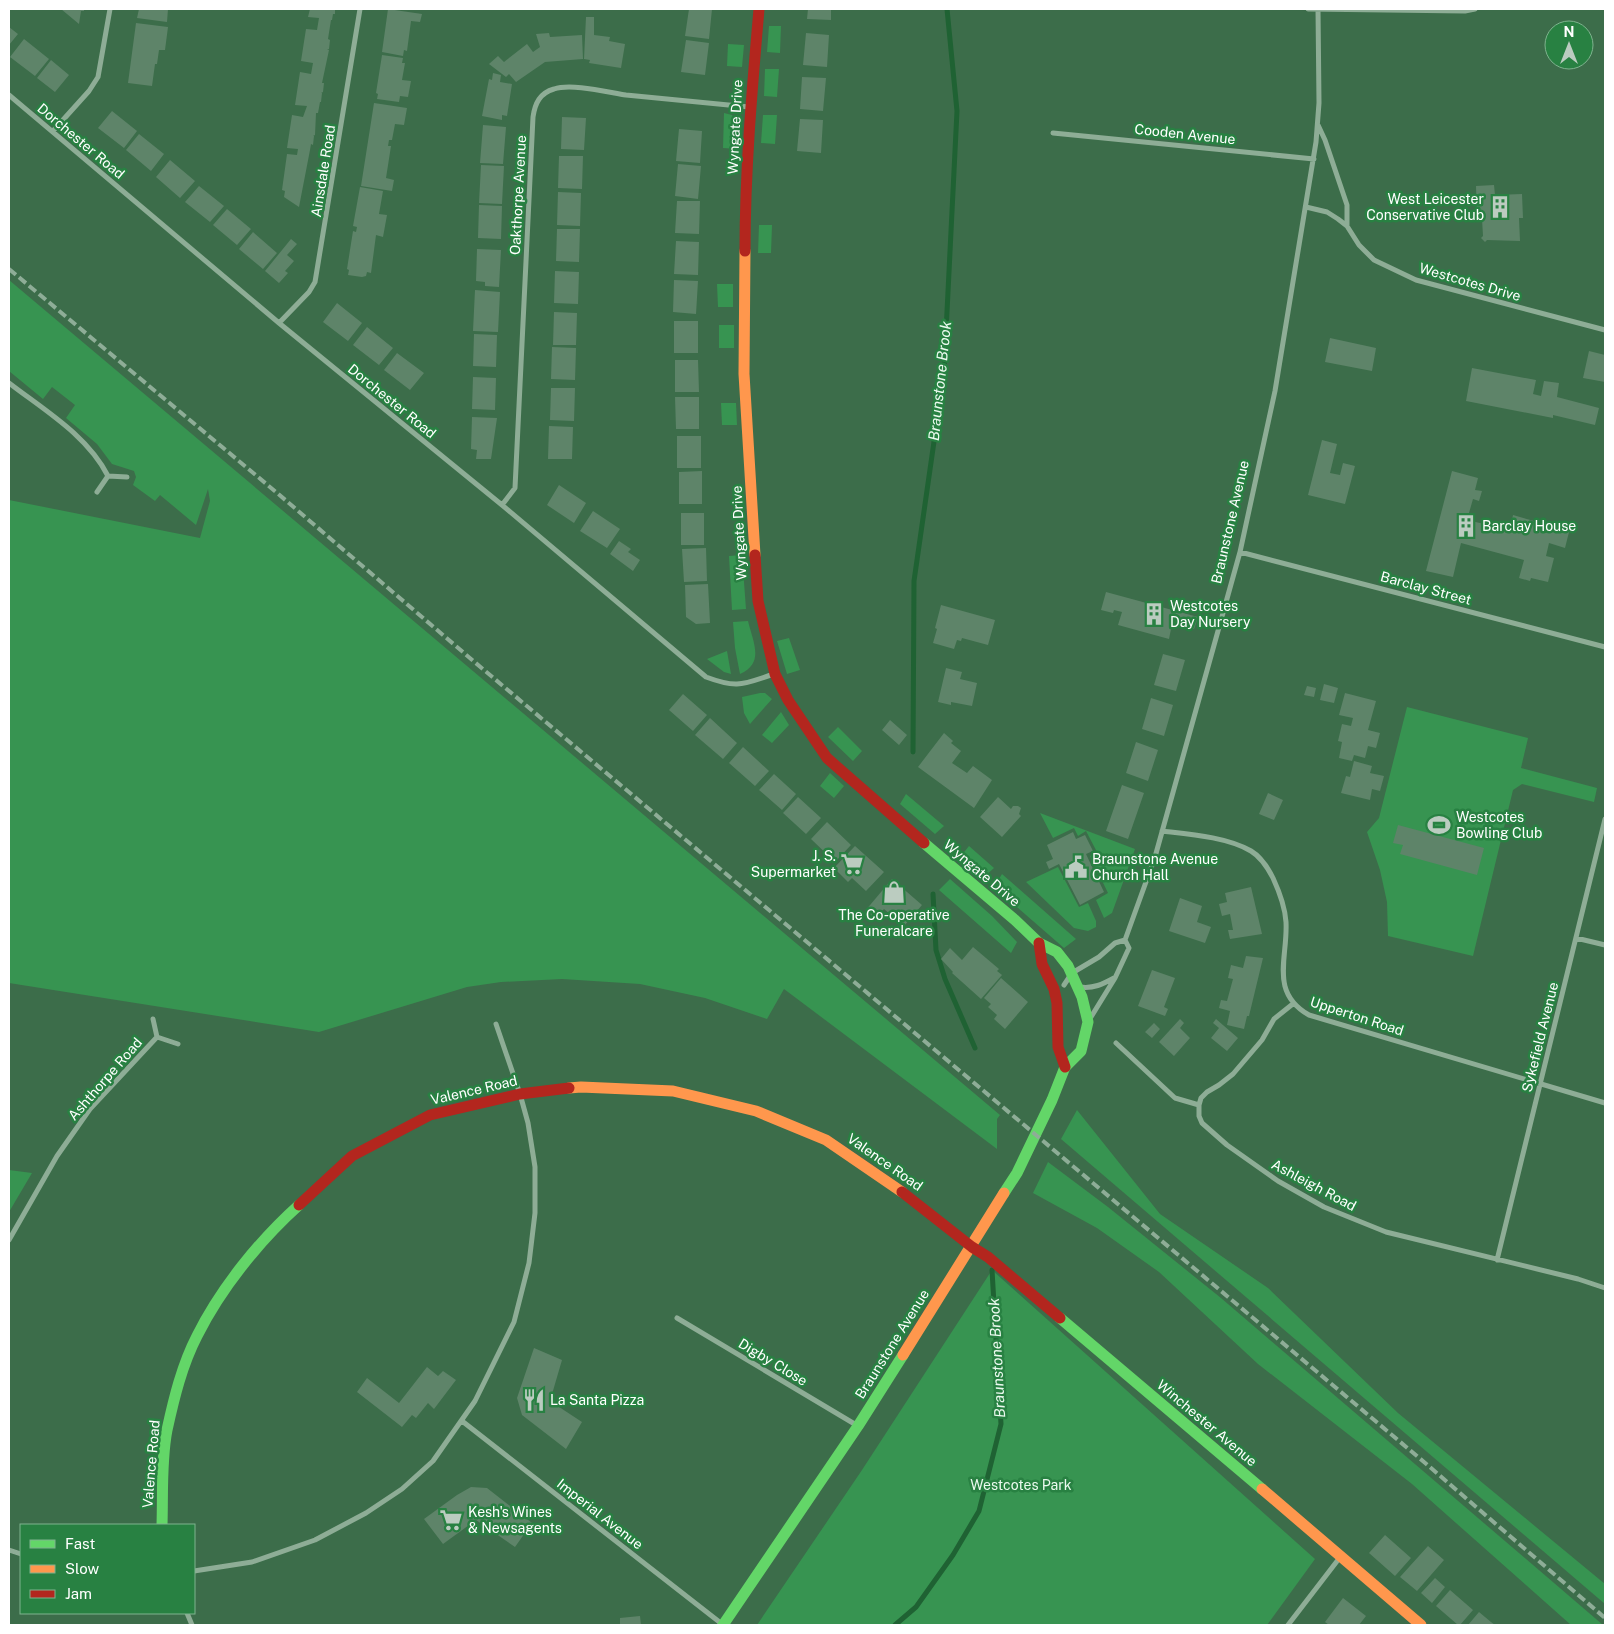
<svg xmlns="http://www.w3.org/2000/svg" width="1614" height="1634" font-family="'Public Sans',sans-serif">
	<rect width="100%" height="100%" fill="#3c6d4a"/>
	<!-- green -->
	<path fill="#379451" d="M769,26H781L780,53L767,52Z
		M728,44L744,45L742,67L727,66Z
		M765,69H779L777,97L764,96Z
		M724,113L732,115L737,122V149L723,148Z
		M763,115H777L775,144L761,143Z
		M759,225H772L771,253H758Z
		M9,280L1000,1115L997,1119V1149L784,989L767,1019L705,998L640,984L562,979L501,982L467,987L319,1032L9,983V500L200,538L210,501L208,489L196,525L160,495L155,501L133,485L136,477L134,471L112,464L97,444L66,418L75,405L52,387L43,399L9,371Z
		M717,284H733V307H718Z
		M719,325H734V348H719Z
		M721,403H736L737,425H722Z
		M742,555L746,609L732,610L729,556Z
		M748,621C753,642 765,663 740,674L735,648L733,622Z
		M789,638L800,670L787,674L777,641Z
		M727,651L731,674L724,672L707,659Z
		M760,693H765L772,699L750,724L744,713L742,697Z
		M1407,707L1528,738L1521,768L1597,788L1594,802L1522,784L1513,790L1473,956L1388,936L1387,902L1380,870L1367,832L1379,818Z
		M781,712L789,725L772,743L762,735Z
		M838,727L862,751L853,761L828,737Z
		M830,773L844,786L834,798L820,786Z
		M906,794L944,826L935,834L900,804Z
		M1040,813L1135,849L1112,913L1104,918L1096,900L1108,893L1090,856L1097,852L1086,831L1078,836L1074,828L1053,838Z
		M969,846L994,868L984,877L961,856Z
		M1058,867L1079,907L1088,903L1096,921V927L1088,931L1074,928L1026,882Z
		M1002,874L1076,939L1064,948L994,887Z
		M950,879L992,916L1017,942L1011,953L939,890Z
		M1077,1110L1160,1214L1268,1288L1398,1413L1605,1584V1604L1061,1139Z
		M1048,1162L1108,1207L1221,1298L1603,1625H1571L1412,1484L1258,1364L1159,1272L1097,1228L1033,1193Z
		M9,1170L32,1173L9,1212Z
		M992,1270L1315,1559L1267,1625H757L862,1470Z"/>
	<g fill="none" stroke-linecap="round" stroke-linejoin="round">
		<!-- stream -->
		<path stroke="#1f6233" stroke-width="5" d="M913,752L914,581L944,372L957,111L947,9
			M933,894L936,950L945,979L975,1048
			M895,1625L916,1607L953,1555L979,1511L1001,1424L992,1270"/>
	</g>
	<!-- building -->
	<path fill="#5e8469" d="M61,9H84V11H81L79,24Z
		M139,9H168L167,22L137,18Z
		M310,9H335V14H333L332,20H331L328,39L330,40L329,49H327L329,50L322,83H324L323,92L321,93H322L321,102H320L318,113H316L315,135L313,136H314L313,145L311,144L310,150L299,207L284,197L285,191L282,190L287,154L297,155L298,149L287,148L292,115L303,117L307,106L295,105L300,72L311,74L313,63L301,61L306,29L317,30L319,18L308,17Z
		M388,9L422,14L420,22L411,21L407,51L404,50L403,56L382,52Z
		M689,9H712L709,39L685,36Z
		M808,9H831V20L807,19Z
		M586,17H594V35L610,37L609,41L625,44L621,68L589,63L590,60L584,59Z
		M136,23L168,27L165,50H159L157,64H155L152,86L128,83Z
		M9,27L18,34L9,45Z
		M549,33L550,37L582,35L583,59L545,62L516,82L509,74L506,77L489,64L498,56L504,62L527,44L533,52L540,47L536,34Z
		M806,33L829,35L827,67L803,65Z
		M24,39L49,59L35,76L10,57Z
		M686,40L709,43L705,75L681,72Z
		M382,55L403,58L402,63H405L402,80L411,81L408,97L400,96L399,102L377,99L378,94L376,93Z
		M51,60L69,75L55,92L37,78Z
		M493,73L501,75L500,82L512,84L507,116L502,115V120L482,116L489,79L492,80Z
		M802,77L826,78L823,111L800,109Z
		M374,103L407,108L404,125L395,124L392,140H389L388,146H391L386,178L394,180L392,191L361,186Z
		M112,111L137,131L124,148L98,128Z
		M562,117L586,118L584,150L561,149Z
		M800,119L823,120L821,153L797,151Z
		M483,125L506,127L503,164L480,163Z
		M679,129L702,131L700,163L676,161Z
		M139,134L164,154L151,171L126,150Z
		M559,156H583L582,189L558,188Z
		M170,160L195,181L180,198L156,177Z
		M678,164L701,166L698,199L675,196Z
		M481,165L504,166L502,204L479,203Z
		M1494,185L1495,195L1522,194L1523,218H1519L1520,241L1487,240L1485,242L1481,238L1483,236L1482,219L1477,220L1476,186Z
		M199,186L224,206L210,222L185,202Z
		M360,187L383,191L379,214L387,215L383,237L376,235L371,273L367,272L366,276L362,277L348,275L349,270L347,269L353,231L356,232L357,227L353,226Z
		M558,192L581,193L580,226L557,225Z
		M677,201H700L699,234L675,233Z
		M479,205L502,206L501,239L478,238Z
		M227,209L251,229L237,245L213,225Z
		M557,229H580L579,262L556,261Z
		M253,232L277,253L263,269L239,249Z
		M291,239L297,244L287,255L294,261L285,271L288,273L279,283L265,271Z
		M676,241L699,242L698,275L674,274Z
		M477,249L501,250L499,287L485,286V282L476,281Z
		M555,271L579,272L578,304L554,303Z
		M674,280L698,281L696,314L673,312Z
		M475,290L500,292L498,332L473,331Z
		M337,303L362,323L348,341L323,322Z
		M554,312L577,313L576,345H553Z
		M674,321H698V353H674Z
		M367,327L393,348L379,365L353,345Z
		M474,334L497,335L496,367L473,366Z
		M1330,338L1376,348L1372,371L1325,362Z
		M552,347L576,348L575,380L551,379Z
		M1589,351L1605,355V382L1583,378Z
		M397,353L424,373L410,390L384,370Z
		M675,360H698L699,392H675Z
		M1472,368L1536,380L1533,394L1541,396L1544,381L1559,383L1557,397L1599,408L1595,425L1553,415V418L1466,401Z
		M473,377L496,378L495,410L472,409Z
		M551,388H575L574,421L550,420Z
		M675,397H699V429H676Z
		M472,417L497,418L491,459H476L477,450L471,449Z
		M549,426L573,427L572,459H548Z
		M677,436H701V468H677Z
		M1322,440L1337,444L1330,473L1340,475L1343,463L1355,466L1345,504L1308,495Z
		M702,471V504H679V472Z
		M1452,471L1478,478L1475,490L1482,491L1479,501L1473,499L1467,520L1510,530L1513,515L1534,521L1533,523L1569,532L1565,548L1549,543L1546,556L1554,558L1548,582L1531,578L1530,581L1519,578L1524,560L1461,543L1453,577L1426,571Z
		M559,485L586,503L574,523L547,505Z
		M593,511L620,529L607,548L580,531Z
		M681,513H704V545H681Z
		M619,541L631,549L628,552L640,560L633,571L610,554Z
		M706,548L707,581L684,582L682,549Z
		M708,584L710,623L696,624L686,617L685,585Z
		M1106,592L1198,617L1194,629L1179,626L1171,629L1169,639L1118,625L1122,612L1114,610L1113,613L1101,610Z
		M941,605L995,620L988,645L962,638L961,641L957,640L954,649L933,643L937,629L935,628Z
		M1163,654L1185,660L1176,691L1154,685Z
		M946,668L962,672L960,679L977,683L972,706L951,702V705L938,702Z
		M1324,684L1338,688L1334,703L1320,700Z
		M1307,686L1316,688L1314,697L1304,695Z
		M1345,693L1376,701L1368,730L1380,733L1376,748L1368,746L1365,758L1354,755L1352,761L1339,758L1342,742L1338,741L1342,724L1351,726L1353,718L1339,715Z
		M683,694L707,715L693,731L669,710Z
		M1151,698L1173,705L1164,736L1142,729Z
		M710,718L737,743L723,759L695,735Z
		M890,720L907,735L899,745L882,730Z
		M944,733L953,741L951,743L961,751L952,763L967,773L973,766L992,780L974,808L918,767Z
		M1136,742L1158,750L1148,781L1126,773Z
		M743,747L769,771L755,786L729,763Z
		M1354,761L1372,766L1370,773L1384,776L1380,791L1372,789L1370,800L1341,793L1346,776L1350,777Z
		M774,774L796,794L782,810L759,790Z
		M1122,785L1144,793L1128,839L1106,831Z
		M1268,793L1283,800L1274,820L1259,814Z
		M798,797L821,818L806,834L783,813Z
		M998,797L1011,809L1013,806H1018L1021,808L1019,814L1021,816L1002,837L980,817Z
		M827,822L851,845L835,862L811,839Z
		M1398,825L1484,848L1477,875L1400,854L1403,845L1393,843Z
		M1073,832L1076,839L1085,835L1093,851L1086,854L1104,892L1080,905L1059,864L1049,869L1046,862L1053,859L1047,845Z
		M855,846L884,872L866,891L852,878L848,882L834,868Z
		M892,879L922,905L904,926L884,909L875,919L865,911Z
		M1251,887L1262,934L1230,939L1228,930H1233L1230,914L1222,916L1219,904L1227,902L1225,893Z
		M1180,898L1202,906L1197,922L1211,927L1205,943L1169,931Z
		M973,947L999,969L997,971L1002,975L981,999L952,973L953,972L941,959L950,948L962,960Z
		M1246,956L1263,958L1249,1016H1247L1244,1029L1227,1025L1230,1011L1219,1008L1221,1000L1227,1001L1233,979L1228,978L1231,965L1243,968Z
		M1152,970L1175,978L1164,1007L1168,1009L1165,1016L1138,1006Z
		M1001,978L1028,1002L1005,1029L994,1019L997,1015L988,1007L991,1004L984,998Z
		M1180,1019L1184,1023L1180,1028L1190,1038L1174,1056L1159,1042Z
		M1216,1019L1238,1038L1227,1051L1211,1038L1219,1028L1213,1023Z
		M1154,1023L1160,1029L1152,1038L1145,1032Z
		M534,1348L562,1360L550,1401L582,1422L566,1449L522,1415L517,1398Z
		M427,1367L438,1376L443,1371L456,1380L434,1409L428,1403L416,1418L412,1415L402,1427L357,1392L367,1378L399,1403Z
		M471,1487L487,1488L532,1523L515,1547L476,1520L443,1544L424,1519L457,1495Z
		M1385,1535L1411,1558L1395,1576L1369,1553Z
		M1428,1546L1444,1560L1417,1591L1400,1577Z
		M1435,1578L1445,1587L1432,1603L1421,1593Z
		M1450,1590L1473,1610L1460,1625H1458L1436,1606Z
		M1343,1598L1366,1616L1359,1625H1329L1325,1622Z
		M1479,1612L1491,1622L1495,1625H1468Z
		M640,1616L641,1625H620V1618Z"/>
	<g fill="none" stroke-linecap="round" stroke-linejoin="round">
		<!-- street -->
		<path stroke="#8ead96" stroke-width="5" d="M1308,9L1465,11L1475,9
			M9,95L279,323L502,505L706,677C738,689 743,684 774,674
			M1318,125L1325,140L1347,205V226
			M53,131L89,91L98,77L110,9
			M1053,133L1314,159
			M1306,207L1327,212L1338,219L1347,226L1359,245L1374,260L1416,280L1605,330
			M279,323L309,292L315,282L360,9
			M9,383C44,410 87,435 108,476L127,477
			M97,492L108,476
			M502,505L515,488L533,117C535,103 540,93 554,89C571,83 607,92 626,95C667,99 708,103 749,107
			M1240,552L1605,647
			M1162,831C1188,834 1228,837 1251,851C1261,857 1268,868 1273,878C1279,891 1285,907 1286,922C1288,958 1269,992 1309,1015L1605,1103
			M1576,938L1605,945
			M1125,940L1155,857L1240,552L1275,391L1316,142L1319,103L1318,9
			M1064,985L1072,973L1099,957L1115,943L1125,940
			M1080,987C1093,989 1103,984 1114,978
			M1091,1017L1115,978L1129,948L1125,940
			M153,1019L157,1037L178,1044
			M1116,1043L1175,1098L1199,1105V1116L1202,1123L1227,1145L1278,1181L1324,1207L1386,1232L1578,1279L1605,1288
			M1199,1105L1201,1098L1207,1092L1219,1085L1233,1074L1262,1040L1274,1019L1294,1003
			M9,1240L57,1156L90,1109L157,1037
			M1497,1260L1605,819
			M677,1318L858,1426
			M462,1421L722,1624
			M9,1550L21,1554
			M194,1571L252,1562L315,1540L366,1513L402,1489L433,1461L475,1401L514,1322L529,1263L535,1213V1167L528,1123L520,1094L496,1024
			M187,1613L192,1625
			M1288,1625L1341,1556"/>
		<!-- fast -->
		<path stroke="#63d668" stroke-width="11" d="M924,843L1015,920L1039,943L1057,952L1068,966L1082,997L1088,1022L1081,1051L1065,1067L1052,1100L1017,1173L1004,1193
			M1060,1318L1262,1489
			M162,1525C163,1494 161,1461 167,1430C174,1398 182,1365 197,1336C221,1288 259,1241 299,1205
			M723,1625L858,1426L903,1355"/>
		<!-- slow -->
		<path stroke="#ff974d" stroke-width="11" d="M745,251L744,374L755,555
			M569,1088L581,1087L673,1091L756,1111L826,1140L902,1192
			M903,1355L1004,1193
			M1262,1489L1421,1625"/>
		<!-- jam -->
		<path stroke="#b3261e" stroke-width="11" d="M745,251C745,170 752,90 759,9
			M755,555L758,601L775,674L788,700L827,758L924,843
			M1039,943L1042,964L1054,989L1057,1003L1058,1047L1065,1067
			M902,1192L972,1247L988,1257L1060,1318
			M299,1205L352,1156L430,1115L520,1094L569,1088"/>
		<!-- rail -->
		<path stroke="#8ead97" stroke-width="4" stroke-dasharray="9 4" stroke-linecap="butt" d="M9,269L276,492L471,659L1424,1462L1605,1618"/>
	</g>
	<!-- icons -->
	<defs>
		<symbol id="building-bare" viewBox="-9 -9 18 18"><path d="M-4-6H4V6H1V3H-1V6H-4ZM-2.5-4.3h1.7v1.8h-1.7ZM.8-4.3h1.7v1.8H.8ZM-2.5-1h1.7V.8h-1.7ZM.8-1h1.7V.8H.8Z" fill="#bbccc0" stroke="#288142" stroke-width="2.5" paint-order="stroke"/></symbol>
		<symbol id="stadium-bare" viewBox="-9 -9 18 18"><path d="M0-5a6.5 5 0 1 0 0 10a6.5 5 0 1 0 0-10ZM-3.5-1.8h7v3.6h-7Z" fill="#bbccc0" stroke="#288142" stroke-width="2.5" paint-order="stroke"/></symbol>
		<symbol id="supermarket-bare" viewBox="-9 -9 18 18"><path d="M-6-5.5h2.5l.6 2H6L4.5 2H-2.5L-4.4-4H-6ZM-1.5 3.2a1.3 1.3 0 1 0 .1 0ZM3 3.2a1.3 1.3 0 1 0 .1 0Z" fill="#bbccc0" stroke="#288142" stroke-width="2.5" paint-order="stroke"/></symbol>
		<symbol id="civic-bare" viewBox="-9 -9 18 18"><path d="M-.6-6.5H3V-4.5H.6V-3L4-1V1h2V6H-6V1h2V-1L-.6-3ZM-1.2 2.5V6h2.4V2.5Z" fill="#bbccc0" stroke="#288142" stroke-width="2.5" paint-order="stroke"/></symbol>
		<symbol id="shop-bare" viewBox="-9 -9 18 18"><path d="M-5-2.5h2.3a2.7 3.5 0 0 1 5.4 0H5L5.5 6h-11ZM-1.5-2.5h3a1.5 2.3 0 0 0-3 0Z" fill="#bbccc0" stroke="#288142" stroke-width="2.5" paint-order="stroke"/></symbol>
		<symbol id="restaurant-bare" viewBox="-9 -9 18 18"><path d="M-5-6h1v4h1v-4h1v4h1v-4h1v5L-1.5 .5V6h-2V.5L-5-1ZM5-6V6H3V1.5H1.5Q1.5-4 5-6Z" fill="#bbccc0" stroke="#288142" stroke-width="2.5" paint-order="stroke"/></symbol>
	</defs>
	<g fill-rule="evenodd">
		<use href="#building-bare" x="1484" y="191" width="32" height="32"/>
		<use href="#building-bare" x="1450" y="510" width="32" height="32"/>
		<use href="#building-bare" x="1138" y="598" width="32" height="32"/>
		<use href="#stadium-bare" x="1423" y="809" width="32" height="32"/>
		<use href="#supermarket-bare" x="836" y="848" width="32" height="32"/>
		<use href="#civic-bare" x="1060" y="851" width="32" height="32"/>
		<use href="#shop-bare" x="878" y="876" width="32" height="32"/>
		<use href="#restaurant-bare" x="518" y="1384" width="32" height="32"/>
		<use href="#supermarket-bare" x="435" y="1504" width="32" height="32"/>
	</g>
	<g text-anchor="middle" stroke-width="5" stroke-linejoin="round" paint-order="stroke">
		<!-- street labels -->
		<g font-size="14" fill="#fff" stroke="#288142">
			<text transform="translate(735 127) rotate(-87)" y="5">Wyngate Drive</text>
			<text transform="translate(1185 134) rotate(6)" y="5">Cooden Avenue</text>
			<text transform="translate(81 141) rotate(40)" y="5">Dorchester Road</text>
			<text transform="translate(323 171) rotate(-81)" y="5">Ainsdale Road</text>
			<text transform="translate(518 195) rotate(-87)" y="5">Oakthorpe Avenue</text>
			<text transform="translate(1470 282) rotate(16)" y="5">Westcotes Drive</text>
			<text transform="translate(392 401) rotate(39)" y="5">Dorchester Road</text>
			<text transform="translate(1230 522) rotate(-77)" y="5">Braunstone Avenue</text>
			<text transform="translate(739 533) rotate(-93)" y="5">Wyngate Drive</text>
			<text transform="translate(1426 588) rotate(15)" y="5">Barclay Street</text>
			<text transform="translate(982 873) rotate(40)" y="5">Wyngate Drive</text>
			<text transform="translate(1357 1016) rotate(18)" y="5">Upperton Road</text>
			<text transform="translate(1540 1037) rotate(-76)" y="5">Sykefield Avenue</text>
			<text transform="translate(105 1079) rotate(-49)" y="5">Ashthorpe Road</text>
			<text transform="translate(474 1090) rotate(-13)" y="5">Valence Road</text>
			<text transform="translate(885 1162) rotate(35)" y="5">Valence Road</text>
			<text transform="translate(1314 1185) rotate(28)" y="5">Ashleigh Road</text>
			<text transform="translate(892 1344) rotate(-58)" y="5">Braunstone Avenue</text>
			<text transform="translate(773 1362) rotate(31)" y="5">Digby Close</text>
			<text transform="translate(1207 1423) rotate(40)" y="5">Winchester Avenue</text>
			<text transform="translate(151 1464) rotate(-85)" y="5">Valence Road</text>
			<text transform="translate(600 1514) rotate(38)" y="5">Imperial Avenue</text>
		</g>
		<!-- poi labels -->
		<g font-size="14" fill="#fff" stroke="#288142" text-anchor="start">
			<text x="1484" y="204" text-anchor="end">West Leicester<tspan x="1484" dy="16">Conservative Club</tspan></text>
			<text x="1482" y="531">Barclay House</text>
			<text x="1170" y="611">Westcotes<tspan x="1170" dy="16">Day Nursery</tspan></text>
			<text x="1456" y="822">Westcotes<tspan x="1456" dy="16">Bowling Club</tspan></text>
			<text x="836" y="861" text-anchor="end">J. S.<tspan x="836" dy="16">Supermarket</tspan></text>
			<text x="1092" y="864">Braunstone Avenue<tspan x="1092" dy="16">Church Hall</tspan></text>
			<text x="894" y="920" text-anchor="middle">The Co-operative<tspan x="894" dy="16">Funeralcare</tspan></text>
			<text x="550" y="1405">La Santa Pizza</text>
			<text x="468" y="1517">Kesh's Wines<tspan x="468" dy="16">&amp; Newsagents</tspan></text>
		</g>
		<!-- park labels -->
		<g font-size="14" fill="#ebfaef" stroke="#288142">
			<text x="1021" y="1490">Westcotes Park</text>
		</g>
		<!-- water labels -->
		<g font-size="15" font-style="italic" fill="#ebfaef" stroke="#288142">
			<text transform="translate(940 381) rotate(-84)" y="5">Braunstone Brook</text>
			<text transform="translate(997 1358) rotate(-93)" y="5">Braunstone Brook</text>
		</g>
	</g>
	<!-- border -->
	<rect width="1614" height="1634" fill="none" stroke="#ffffff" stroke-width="20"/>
	<!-- legend -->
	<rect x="20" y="1524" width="175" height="90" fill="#288142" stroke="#7eb38e"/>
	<rect x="30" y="1540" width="25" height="8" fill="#63d668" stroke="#7eb38e"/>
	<text x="65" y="1549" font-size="15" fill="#ffffff">Fast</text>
	<rect x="30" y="1565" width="25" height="8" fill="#ff974d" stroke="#7eb38e"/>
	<text x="65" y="1574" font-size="15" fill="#ffffff">Slow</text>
	<rect x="30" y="1590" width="25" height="8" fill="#b3261e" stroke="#7eb38e"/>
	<text x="65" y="1599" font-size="15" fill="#ffffff">Jam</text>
	<!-- north arrow -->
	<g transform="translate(1569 45)"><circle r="24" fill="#288142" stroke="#7eb38e"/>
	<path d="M0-4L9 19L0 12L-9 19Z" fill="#bbccc0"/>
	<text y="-8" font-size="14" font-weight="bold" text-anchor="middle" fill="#ffffff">N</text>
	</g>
</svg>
